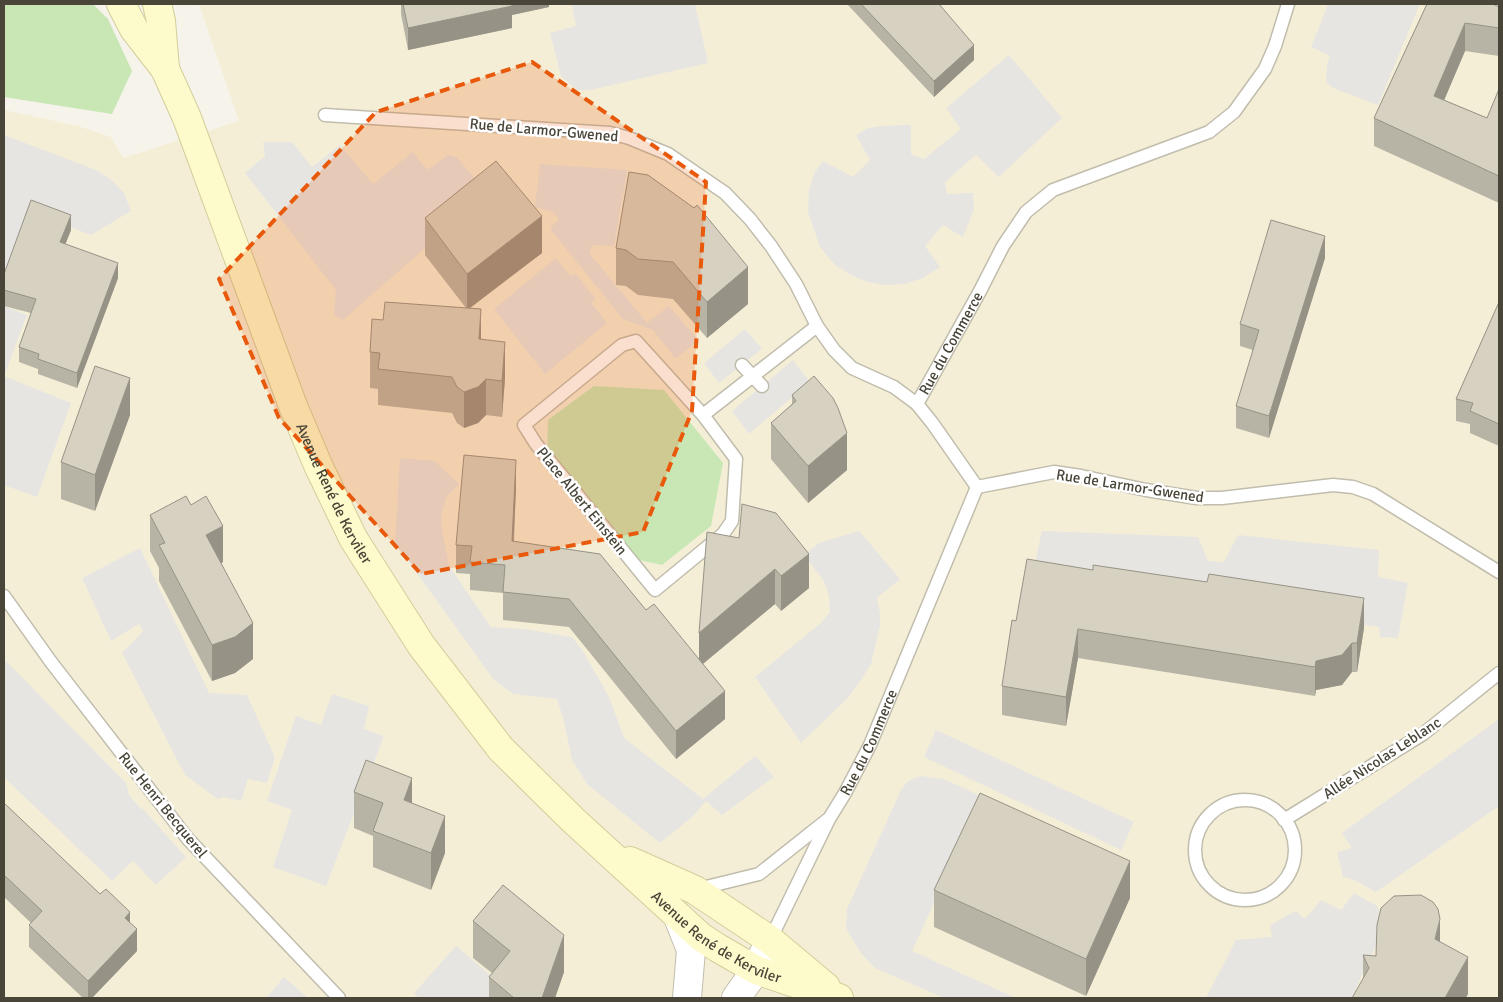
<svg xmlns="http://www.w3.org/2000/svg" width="1503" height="1002" font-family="Signika,sans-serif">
	<rect width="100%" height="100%" fill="#f5f3ea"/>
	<!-- commercial -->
	<path fill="#f5eed7" d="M199,4H1499V998H4V110L78,126L111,137L123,158L239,121Z"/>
	<!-- green -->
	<path fill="#c8e7b5" d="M4,4H93L108,19L132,71L112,114L4,97Z
		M594,386L664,390L723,463L711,526L662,565L630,558L547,456L548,420Z"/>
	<!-- parking -->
	<path fill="#e6e5e2" d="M572,4H695L708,63L590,90H577L561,76L550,33L576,26Z
		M1328,4H1420L1378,105L1333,88L1326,82L1327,65L1330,56L1311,47Z
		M1009,55L1062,118L999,177L976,155L945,182L947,194L973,193L974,209L963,237L943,225L925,246L940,267L923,278L904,284L885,285L867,282L851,275L835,265L820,247L808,212L809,189L815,172L823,161L853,177L870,160L856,135L868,128L880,126L911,125V154L924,159L961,129L946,108Z
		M4,135L96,170L112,180L124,193L131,211L91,235L30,212L4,282Z
		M263,142H292L312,167L340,145L373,184L413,152L427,170L448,155L457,157L487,194L343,320L334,315L336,290L245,173L265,156Z
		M540,164L627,170L614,246L592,245L589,253L647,323L669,306L698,340L676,359L653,330L623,319L550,229L559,219L553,212L535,207Z
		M556,258L570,276L576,274L595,299L591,303L607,323L545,374L494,309Z
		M4,306L27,315L4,376L71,403L37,497L4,485Z
		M745,329L762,349L719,383L704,363Z
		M793,360L810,382L749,434L732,411Z
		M400,458L434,461L459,484L446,497L442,512L441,526L449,566L491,627L524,629L572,637L583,651L609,697L624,738L703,799L755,756L774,777L722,815L706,801L692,817L660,843L587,784L572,760L564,721L557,699L513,694L494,680L395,543Z
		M859,531L900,579L877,598L880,613V626L871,664L863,677L848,698L801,743L755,677L822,622L830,612L829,596L824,581L804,555L819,543Z
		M1042,531L1198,537L1208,561L1224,562L1238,535L1379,550L1378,577L1408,583L1398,638L1380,637L1379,627L1032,576Z
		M140,548L209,693L247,695L275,757L267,783L248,779L241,801L224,797L218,799L185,775L122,653L143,631L139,624L111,641L82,578Z
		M4,659L126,783L129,795L140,808L143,809L186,857L156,885L133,861L112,881L4,777Z
		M332,694L369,706L364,729L384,736L326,886L273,867L292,810L267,801L296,716L321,725Z
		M1499,719V806L1376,892L1352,879L1343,877L1337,852L1352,848L1342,833Z
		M936,730L1134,822L1121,850L924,757Z
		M920,776L944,779L1120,861L978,808L912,951L1016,998H944L875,968L860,952L846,928L847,909L901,790L908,781Z
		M1354,893L1377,906L1387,926L1366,965L1354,993L1356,998H1206L1236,940L1272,937L1270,925L1296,911L1305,919L1321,900L1341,910Z
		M456,946L504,987L495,998H419L414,993Z
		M284,977L308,998H266Z"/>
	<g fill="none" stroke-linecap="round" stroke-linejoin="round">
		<defs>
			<g id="service">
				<path d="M325,115L610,133L629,138L668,154L725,193L750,219L771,246L796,284L817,326L834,350L852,368L894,387L917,404"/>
				<path d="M636,341L703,415L736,459L732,521L723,534L655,590L536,444L524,425L622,345Z"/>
				<path d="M742,365L762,386"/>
				<path d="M703,415L817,326"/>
				<path id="s1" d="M977,487L933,424L917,404L980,291L1003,246L1026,212L1053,190L1209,132L1234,112L1265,69L1275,46L1288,4"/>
				<path d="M977,487L1054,472L1081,476L1146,490L1197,498H1222L1333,485L1353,487L1373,494L1499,572"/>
				<path d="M4,596L51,662L188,839L339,998"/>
				<circle cx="1245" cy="850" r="50"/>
				<path d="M1284,820L1423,734L1499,673"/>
				<path d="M698,889L759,874L827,820"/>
				<path id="s2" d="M770,940L829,819L845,793L870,745L977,487"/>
			</g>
			<path id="tertiary" d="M678,917L691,950L687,998
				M736,998L756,970L770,940"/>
			<g id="secondary">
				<path id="s3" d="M121,4L134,29L165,69L187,118L293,406L318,465L353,538L421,645L501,749L573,820L701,937L718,948L756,970L839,998"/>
				<path d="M157,4L161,21L165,69"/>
				<path d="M630,861L695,890L770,940L826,987"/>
			</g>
		</defs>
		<!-- service casing -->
		<use href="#service" stroke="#c0bdad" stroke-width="15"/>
		<!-- tertiary casing -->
		<use href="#tertiary" stroke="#c0bdad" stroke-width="30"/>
		<!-- secondary casing -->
		<use href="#secondary" stroke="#d3ce9b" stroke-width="30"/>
		<!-- service -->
		<use href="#service" stroke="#fff" stroke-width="12"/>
		<!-- tertiary -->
		<use href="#tertiary" stroke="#fff" stroke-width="28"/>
		<!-- secondary -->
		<use href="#secondary" stroke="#fdfacc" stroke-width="28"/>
	</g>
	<!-- wall -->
	<path fill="#b8b4a5" d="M401,4H549V7L512,15V28L408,50L401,14Z
		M847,4H939L974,60L934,97Z
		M1427,4L1499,28V56L1465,51L1444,100L1487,118L1499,89V203L1374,146V118Z
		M629,172L748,304L707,338L673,299L638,295L626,286L616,285V248Z
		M425,218L542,253L469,309L481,339L505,378L502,417L486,415L478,423L464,428L457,423L452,413L378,405V389L370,388V352L383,320L466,308L425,255Z
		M71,230L65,244L118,278L77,388L38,374V369L19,362V347L31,313L4,306V274Z
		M1325,258L1269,438L1236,428V406L1253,350L1240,346V324Z
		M1499,302V446L1470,433V424L1456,421V399Z
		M792,395L847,470L808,503L771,459V423L792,404Z
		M130,415L95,511L61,499V462Z
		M516,488L514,542L646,610L699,659L707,532L809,588L781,611L775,604L703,664L725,719L676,759L569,627L503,620V593L470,590V574L456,573V545Z
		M150,515L223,562L221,563L253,659L235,673L212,681L159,581V568L150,551Z
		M1016,621L1364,628L1357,672H1352L1342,685L1316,690L1315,696L1078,658L1066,726L1002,715V686Z
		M354,792L412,803L445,853L431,890L373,867V836L354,828Z
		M4,803L130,923L137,951L92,998H83L29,947V925L31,923L4,897Z
		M934,890L1130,898L1086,996L934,927Z
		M473,921L564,972L555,998H489V977L492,973L473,958Z
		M1440,942L1468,994L1363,979V955L1376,956Z"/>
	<!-- shaded-wall -->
	<path fill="#969286" d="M510,4H549V7L512,15V28L408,50V28Z
		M1465,23V51L1434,124V96Z
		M974,45V60L934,97V81Z
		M71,215V230L60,258V242Z
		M542,216V253L467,310V274Z
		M1325,236V258L1269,438V416Z
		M118,263V278L77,388V373Z
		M748,267V304L707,338V302Z
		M481,309V346L479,339Z
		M505,342V378L502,417V381Z
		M130,378V415L95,511V475Z
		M486,379V415L478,423L464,428V392Z
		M847,433V470L808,503V466Z
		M516,460V488L512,569V541Z
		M223,526V562L206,571V535Z
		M809,554V588L781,611V576Z
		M775,569V604L699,667V633Z
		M1364,598V628L1357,672V643Z
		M253,623V659L235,673L212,681V645Z
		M1078,629V658L1066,726V697Z
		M1352,643V672L1342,685L1316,690L1315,696V667L1316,661Z
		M725,691V719L676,759V731Z
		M412,778V815L404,800Z
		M445,816V853L431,890V853Z
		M1130,861V898L1086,996V959Z
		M130,912V934L125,918Z
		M1440,919V956L1435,939Z
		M137,929V951L92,998H88V981Z
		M564,935V972L555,998H542Z
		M1468,957V994L1466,998H1445Z"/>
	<!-- building -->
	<path fill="#d6d1c0" stroke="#969286" d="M403,4H512V6L408,28Z
		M861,4H939L974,45L934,81Z
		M1427,4H1493L1499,7V28L1465,23L1434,96L1487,118L1499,89V176L1374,118Z
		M496,161L542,216L467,274L425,218Z
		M629,172L648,175L694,208L697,205L748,267L707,302L673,262L638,259L626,250L616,248Z
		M31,200L71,215L60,242L118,263L77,373L38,359L39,354L19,347L36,299L4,290V274Z
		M1271,220L1325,236L1269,416L1236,406L1259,330L1240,324Z
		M385,302L481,309L479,339L505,342L502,381L486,379L478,387L464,392L457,387L452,377L378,369L380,353L370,352L372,319L383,320Z
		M1499,302V424L1470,411L1473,403L1456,399Z
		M95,366L130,378L95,475L61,462Z
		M814,376L833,398L838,408L847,433L808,466L771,423L796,401L792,395Z
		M464,455L516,460L512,541L600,554L646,610L654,604L725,691L676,731L569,599L503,592L505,565L470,562L472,546L456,545Z
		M186,496L191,505L206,496L223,526L206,535L253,623L235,637L212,645L159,545L165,543L150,515Z
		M742,504L776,513L809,554L781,576L775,569L699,633L707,532L739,538Z
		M1027,559L1093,570V565L1207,582L1209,574L1364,598L1357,643H1352L1342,655L1316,661L1315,667L1078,629L1066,697L1002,686L1012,620L1016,621Z
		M366,760L412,778L404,800L445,816L431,853L373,831L383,803L354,792Z
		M980,793L1130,861L1086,959L934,890Z
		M4,803L100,894L106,889L130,912L125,918L137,929L88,981L29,925L42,911L4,875Z
		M503,885L564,935L542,998H514L489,977L510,951L473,921Z
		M1421,895L1433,902L1438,909L1440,919L1435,939L1468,957L1445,998H1352L1369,968L1363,955L1376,956L1377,925L1381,908L1394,896Z"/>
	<!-- marked area -->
	<path fill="#e8590c" fill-opacity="0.2" stroke="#e8590c" stroke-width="4" stroke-dasharray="10 6" stroke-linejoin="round" d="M532,62L706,182L692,411L643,532L421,574L279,418L219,279L376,112Z"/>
	<g text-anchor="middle" stroke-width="5" stroke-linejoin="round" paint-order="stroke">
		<!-- street labels -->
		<g font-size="15" fill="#494538" stroke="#fff">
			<text transform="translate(544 130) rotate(5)" y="5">Rue de Larmor-Gwened</text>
			<text dy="5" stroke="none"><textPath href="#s1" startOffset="172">Rue du Commerce</textPath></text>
			<text transform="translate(1130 486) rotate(9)" y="5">Rue de Larmor-Gwened</text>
			<text dy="5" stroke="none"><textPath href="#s3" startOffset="536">Avenue René de Kerviler</textPath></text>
			<text transform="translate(582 501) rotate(51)" y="5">Place Albert Einstein</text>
			<text dy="5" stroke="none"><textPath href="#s2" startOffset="221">Rue du Commerce</textPath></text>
			<text transform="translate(1382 758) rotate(-33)" y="5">Allée Nicolas Leblanc</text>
			<text transform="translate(163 805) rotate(51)" y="5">Rue Henri Becquerel</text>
			<text dy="5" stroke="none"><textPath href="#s3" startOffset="1130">Avenue René de Kerviler</textPath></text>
		</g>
	</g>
	<!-- border -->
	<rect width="1503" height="1002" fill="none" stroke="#494538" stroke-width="10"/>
</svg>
